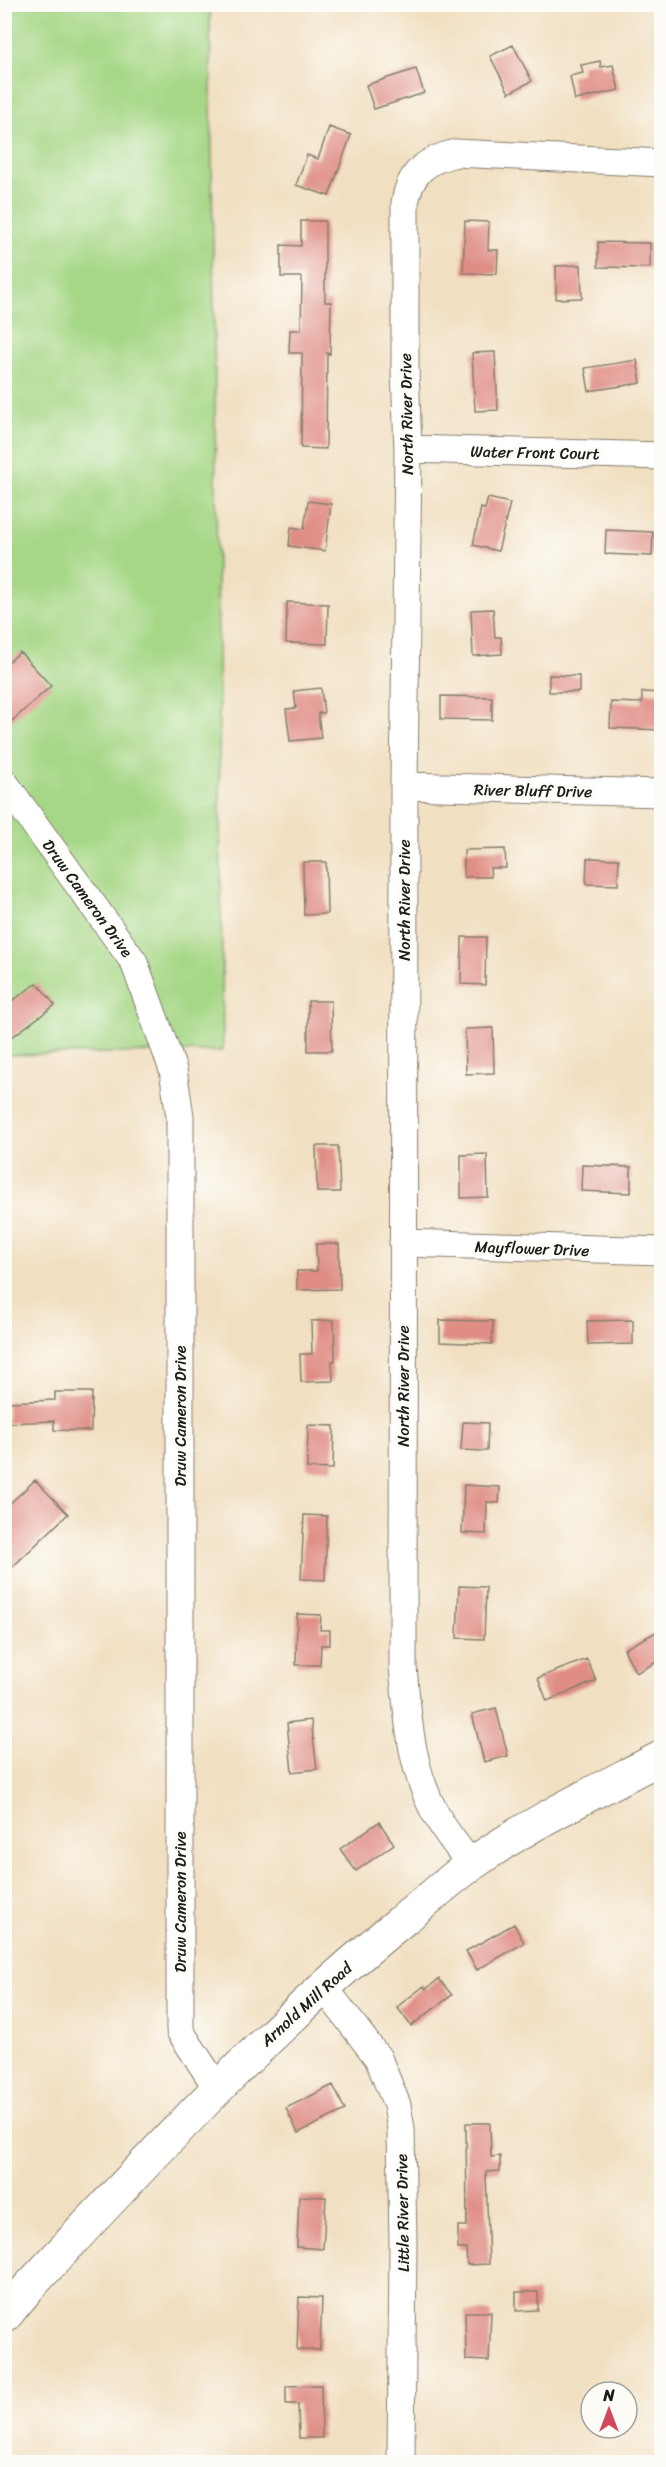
<svg xmlns="http://www.w3.org/2000/svg" width="666" height="2467" font-family="Sriracha,sans-serif">
	<rect width="100%" height="100%" fill="#fdfcf7"/>
	<filter id="ink" filterUnits="userSpaceOnUse"><feTurbulence type="fractalNoise" baseFrequency=".0167" numOctaves="2"/><feDisplacementMap in="SourceGraphic" scale="12" xChannelSelector="R" yChannelSelector="G"/><feConvolveMatrix kernelMatrix="1 2 1 2 8 2 1 2 1" color-interpolation-filters="sRGB"/></filter>
	<filter id="wash" filterUnits="userSpaceOnUse"><feTurbulence type="fractalNoise" baseFrequency=".008" numOctaves="4" result="noise"/><feDisplacementMap in="SourceGraphic" scale="24" xChannelSelector="R" yChannelSelector="G"/><feGaussianBlur stdDeviation="1.35" result="paint"/><feColorMatrix in="noise" values="0 0 0 0 0 0 0 0 0 0 0 0 0 0 0 0 0 1.4 0 .05"/><feComposite in="paint" operator="in"/></filter>
	<g filter="url(#wash)">
		<rect width="100%" height="100%" fill="#f1dfc1"/>
		<!-- green -->
		<path fill="#a6d786" stroke="#617a51" stroke-width="1.5" d="M5,5H210L223,1051L5,1055Z"/>
		<g id="blocks">
			<!-- building -->
			<path fill="#df8d85" d="M513,45L532,81L509,93L490,56Z
				M600,61L601,67L613,65L619,90L575,100L570,76L583,73L581,65Z
				M416,69L424,93L374,109L366,85Z
				M329,127L351,135L329,196L296,185L307,155L318,159Z
				M301,221H325V302H331L330,354L327,353L326,449L301,448L302,353H289L290,330H301L302,277H281V245L301,246Z
				M465,221L489,222L488,250H498L497,274L463,273Z
				M598,242L650,243V268L598,267Z
				M581,265L582,298L556,299V266Z
				M495,352L498,410L475,411L472,353Z
				M637,360L641,383L589,391L585,368Z
				M488,498L510,503L498,551L473,545L481,508L485,509Z
				M308,501L331,504L325,551L289,546L291,527L304,529Z
				M606,530L653,532L652,556L605,554Z
				M287,602L328,604L327,644L286,643Z
				M493,609L495,637H501L502,654L473,656L471,610Z
				M20,652L51,686L4,728V666Z
				M549,675L579,676V692H549Z
				M321,688L324,713H318L321,738L290,741L286,709L296,708L294,691Z
				M642,692L662,693V730L610,728L611,702L642,703Z
				M441,696L492,697V720L441,719Z
				M505,849L506,868H490L491,877H464V850Z
				M587,858L619,859L618,885L586,884Z
				M303,862H326L327,914L304,915Z
				M462,937H486L485,985L461,984Z
				M37,983L55,1005L4,1043V1007Z
				M308,1001H331L332,1051H308Z
				M493,1028L494,1073L466,1074L465,1029Z
				M316,1146H338L340,1192H317Z
				M487,1154L488,1197L461,1198V1155Z
				M582,1165L631,1167V1193L581,1191Z
				M316,1244H339L340,1289L297,1290V1271H317Z
				M334,1320L335,1361H332L333,1381L301,1382L300,1354H312L311,1321Z
				M440,1320L493,1321L492,1344L440,1342Z
				M633,1320V1344L588,1345L587,1321Z
				M55,1392H92L91,1431L54,1430V1421L7,1423V1402L55,1400Z
				M463,1422L488,1423L487,1451L461,1450Z
				M308,1425L334,1426L333,1469L307,1468Z
				M35,1480L68,1514L4,1575V1509Z
				M464,1485L500,1487L499,1503L487,1502L486,1534L462,1533Z
				M304,1515L327,1516L325,1580L301,1579Z
				M459,1586L486,1587L484,1639L457,1638Z
				M297,1614L321,1615L320,1630H330V1645H321L320,1665H296Z
				M662,1629V1659L636,1673L624,1649Z
				M587,1659L596,1681L547,1701L538,1678Z
				M496,1708L508,1756L484,1762L472,1714Z
				M311,1720L317,1769L292,1772L287,1723Z
				M379,1822L394,1844L356,1871L340,1849Z
				M514,1924L524,1943L477,1970L466,1951Z
				M439,1979L452,1995L411,2026L397,2007L424,1986L426,1989Z
				M333,2085L345,2110L298,2133L286,2108Z
				M466,2123H490L491,2157L500,2156V2171L486,2172L489,2264L467,2265L466,2249H458V2226H467Z
				M299,2196L326,2197L323,2249L297,2247Z
				M516,2292H538V2310L516,2311Z
				M299,2297L322,2298L320,2350H297Z
				M465,2312H491L489,2361L466,2360Z
				M321,2385L322,2438H299L298,2404H286V2386Z"/>
		</g>
	</g>
	<g filter="url(#ink)">
		<use href="#blocks" fill-opacity="0" stroke="#867e6e" stroke-width="1.5"/>
		<g fill="none" stroke-linecap="round" stroke-linejoin="round">
			<defs>
				<path id="minor" d="M408,449L662,456
					M4,782L134,962L173,1070L180,1116V2031L217,2088
					M404,786L662,793
					M403,1243L662,1251
					M471,1865C461,1851 450,1838 441,1823C411,1776 408,1721 403,1667L404,786L408,449L405,369V203C410,172 426,160 456,153L662,163
					M323,1986L378,2058L397,2105L401,2129L403,2244L401,2462"/>
				<path id="major" d="M4,2317L28,2288C149,2159 266,2030 404,1919C427,1901 448,1881 472,1864C531,1822 597,1791 662,1757"/>
			</defs>
			<!-- minor casing -->
			<use href="#minor" stroke="#867e6e" stroke-width="29"/>
			<!-- major casing -->
			<use href="#major" stroke="#867e6e" stroke-width="35"/>
			<!-- minor -->
			<use href="#minor" stroke="#fff" stroke-width="27"/>
			<!-- major -->
			<use href="#major" stroke="#fff" stroke-width="33"/>
		</g>
	</g>
	<g text-anchor="middle" stroke-width="6" stroke-linejoin="round" paint-order="stroke">
		<!-- street labels -->
		<g font-size="16" fill="#1c1c1c" stroke="#fdfcf7">
			<text transform="translate(406 414) rotate(-91)" y="6">North River Drive</text>
			<text transform="translate(535 452) rotate(1)" y="6">Water Front Court</text>
			<text transform="translate(533 790) rotate(1)" y="6">River Bluff Drive</text>
			<text transform="translate(88 898) rotate(54)" y="6">Druw Cameron Drive</text>
			<text transform="translate(404 900) rotate(-90)" y="6">North River Drive</text>
			<text transform="translate(532 1248) rotate(2)" y="6">Mayflower Drive</text>
			<text transform="translate(403 1386) rotate(-90)" y="6">North River Drive</text>
			<text transform="translate(180 1416) rotate(-90)" y="6">Druw Cameron Drive</text>
			<text transform="translate(180 1902) rotate(-90)" y="6">Druw Cameron Drive</text>
			<text transform="translate(306 2004) rotate(-42)" y="6">Arnold Mill Road</text>
			<text transform="translate(402 2213) rotate(-91)" y="6">Little River Drive</text>
		</g>
	</g>
	<!-- margin -->
	<rect width="666" height="2467" fill="none" stroke="#fdfcf7" stroke-width="24"/>
	<!-- north arrow -->
	<g transform="translate(609 2410)"><circle r="28" fill="#fdfcf7" stroke="#a3a29f" stroke-width="1.5"/>
	<path d="M0-4.5L10 22L0 15L-10 22Z" fill="#d1495b"/>
	<text y="-9" font-size="16" font-weight="bold" text-anchor="middle" fill="#1c1c1c">N</text>
	</g>
</svg>
